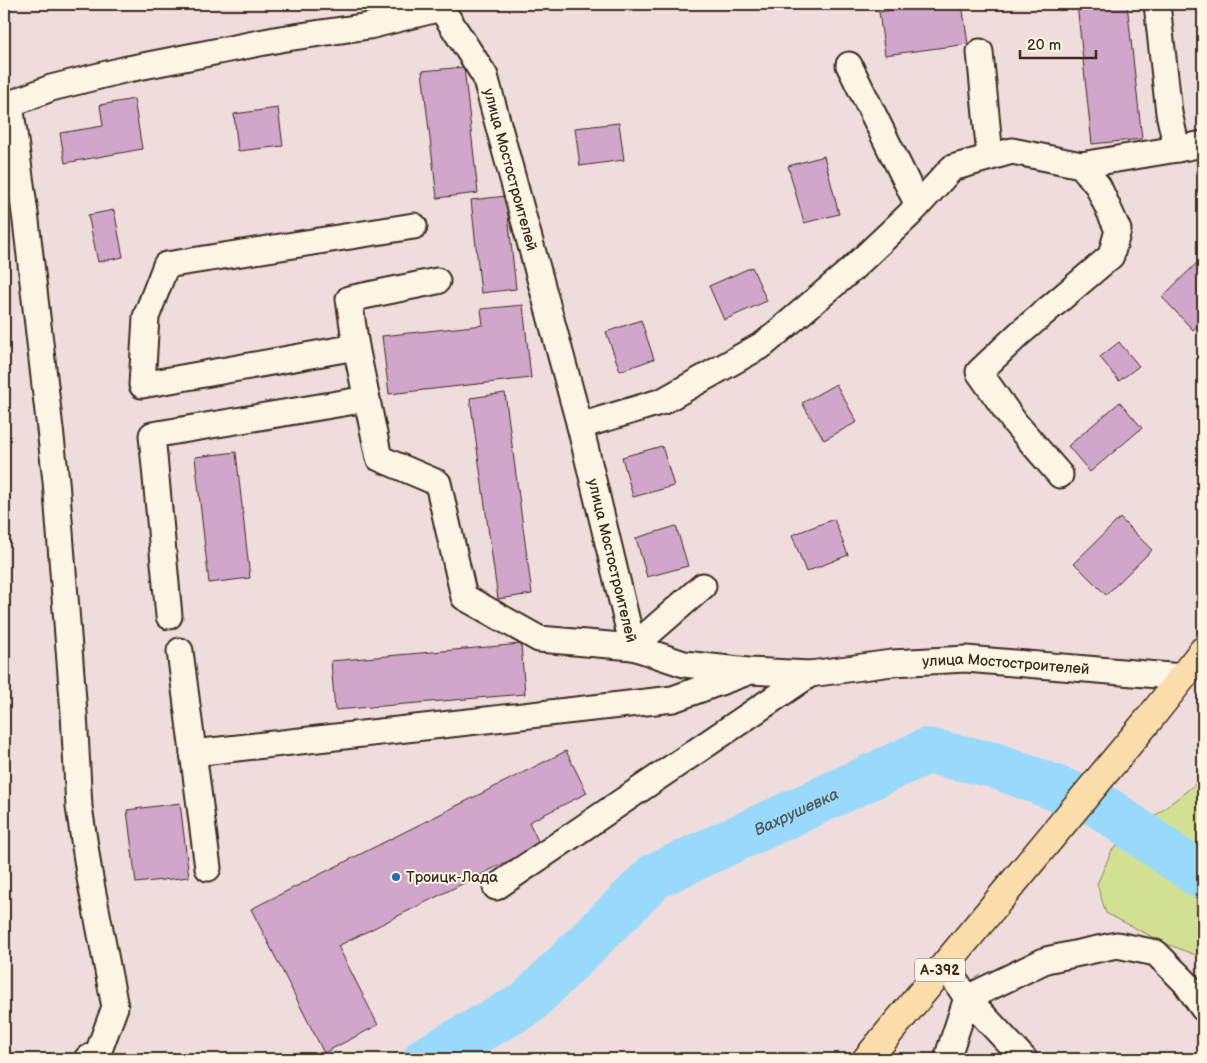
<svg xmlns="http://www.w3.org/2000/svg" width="1207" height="1063" font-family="'Balsamiq Sans',sans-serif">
	<rect width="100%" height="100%" fill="#efdddd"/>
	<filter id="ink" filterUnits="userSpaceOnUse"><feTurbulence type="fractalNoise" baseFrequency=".02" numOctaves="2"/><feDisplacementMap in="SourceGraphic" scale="10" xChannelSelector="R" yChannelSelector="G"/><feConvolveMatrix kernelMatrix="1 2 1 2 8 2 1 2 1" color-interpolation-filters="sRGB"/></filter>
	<g filter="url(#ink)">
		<!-- green -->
		<path fill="#d2e093" stroke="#868558" d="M1203,776V958L1162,942L1106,913L1097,884L1112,850L1203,778Z"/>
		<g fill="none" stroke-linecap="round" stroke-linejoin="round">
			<!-- river -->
			<path stroke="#99d9fb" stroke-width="46" id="s1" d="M426,1059L526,1004L655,876L927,751L994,765L1098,804L1203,877"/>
		</g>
		<!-- building -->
		<path fill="#d0a6ca" stroke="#3b2a1e" d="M935,4H962L968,44L885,55L879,12Z
			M1077,4H1127L1142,139L1092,144Z
			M464,67L478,193L437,198L422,71Z
			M134,99L142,149L65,163L60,133L103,126L100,105Z
			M278,108L283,146L238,151L234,114Z
			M619,123L624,160L580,166L575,128Z
			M824,156L839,214L804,223L788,166Z
			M506,196L516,289L481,293L471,200Z
			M114,210L123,257L98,262L88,215Z
			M1203,257V320L1193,330L1162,297Z
			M752,267L767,301L724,320L709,286Z
			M523,305L531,378L389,394L382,336L483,325L481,309Z
			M641,320L654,359L620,371L606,332Z
			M1119,342L1139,366L1119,381L1100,357Z
			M836,384L857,422L824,440L802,403Z
			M505,393L532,594L498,599L470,398Z
			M1120,402L1142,428L1090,472L1068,446Z
			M662,446L674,486L633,497L622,457Z
			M236,452L250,578L209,583L195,457Z
			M1120,518L1152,550L1106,595L1074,563Z
			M834,519L848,555L806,572L792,535Z
			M676,526L688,566L647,577L636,538Z
			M521,644L525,694L335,710L331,661Z
			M566,751L587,793L529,822L540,845L338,946L378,1025L324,1053L251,909Z
			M180,803L189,877L136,883L127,810Z"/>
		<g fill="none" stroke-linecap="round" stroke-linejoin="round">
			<defs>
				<g id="minor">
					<path d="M1157,4L1169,113L1177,149L1203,144"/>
					<path id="s2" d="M441,8L485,76L580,426L633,647L684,664L748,671L810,674L892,663L966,659L1182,677"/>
					<path d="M980,52L990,157"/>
					<path d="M849,65L918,205"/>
					<path d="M10,104L26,221L56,481L74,713L79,807L89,873L115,1007L98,1053L87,1059"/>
					<path d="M4,105L10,104L51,88L123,70L280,39L369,26L441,8"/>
					<path d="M1081,165L1177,149"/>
					<path d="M414,226L166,265L146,317L142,385L356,347L379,458L438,483L464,597L539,639L633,647L703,586"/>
					<path d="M356,347L349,299L437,281"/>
					<path d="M580,426L663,401L764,344L851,270L909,215L952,168L1012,151L1081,165L1098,186L1118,230L1111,256L1019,334L979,372L1015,423L1060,475"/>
					<path d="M169,616L152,435L367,399"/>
					<path d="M180,651L208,868"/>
					<path d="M193,753L673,699L745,673"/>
					<path d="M496,887L810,674"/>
					<path d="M945,965L967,998L947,1059"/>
					<path d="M1024,1059L967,998L1046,960L1117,945L1156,953L1185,982L1203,1008"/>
				</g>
				<path id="highway" d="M867,1059L1150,718L1203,651"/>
			</defs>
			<!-- minor casing -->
			<use href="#minor" stroke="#3b2a1e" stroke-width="29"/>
			<!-- highway casing -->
			<use href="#highway" stroke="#3b2a1e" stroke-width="31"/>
			<!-- minor -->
			<use href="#minor" stroke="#fcf5e5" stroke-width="25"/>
			<!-- highway -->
			<use href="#highway" stroke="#faddab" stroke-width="28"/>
		</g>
	</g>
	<!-- markers -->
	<circle fill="#1f6fb2" stroke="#fcf5e5" stroke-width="2" cx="396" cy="877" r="5"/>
	<g text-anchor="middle" stroke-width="4" stroke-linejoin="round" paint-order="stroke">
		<!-- shield labels -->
		<rect fill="#fcf5e5" stroke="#75675a" stroke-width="1" x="915" y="958.5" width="50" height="23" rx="4"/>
		<g font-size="14" font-weight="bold" fill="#3b2a1e">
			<text x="940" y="975">А-392</text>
		</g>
		<!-- street labels -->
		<g font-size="15" fill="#3b2a1e" stroke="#fcf5e5">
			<text dy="5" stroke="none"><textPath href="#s2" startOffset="178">улица Мостостроителей</textPath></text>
			<text dy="5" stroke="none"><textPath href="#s2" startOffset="582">улица Мостостроителей</textPath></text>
			<text dy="5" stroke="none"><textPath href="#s2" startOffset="1048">улица Мостостроителей</textPath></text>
		</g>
		<!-- poi labels -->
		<g font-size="15" fill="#3b2a1e" stroke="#fcf5e5" text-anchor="start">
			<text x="406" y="882">Троицк-Лада</text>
		</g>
		<!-- water labels -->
		<g font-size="16" font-style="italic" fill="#525655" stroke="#fcf5e5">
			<text dy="6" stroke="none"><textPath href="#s1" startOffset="451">Вахрушевка</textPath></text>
		</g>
	</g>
	<!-- margin -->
	<rect width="1207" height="1063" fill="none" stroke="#fcf5e5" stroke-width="20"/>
	<rect x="10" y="10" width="1187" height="1043" fill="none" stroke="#3b2a1e" stroke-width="2" filter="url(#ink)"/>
	<!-- scale -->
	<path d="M1020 50v8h76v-8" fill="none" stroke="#3b2a1e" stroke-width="2.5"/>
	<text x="1027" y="50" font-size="15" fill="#3b2a1e" stroke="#fcf5e5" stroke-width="4" paint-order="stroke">20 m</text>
</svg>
